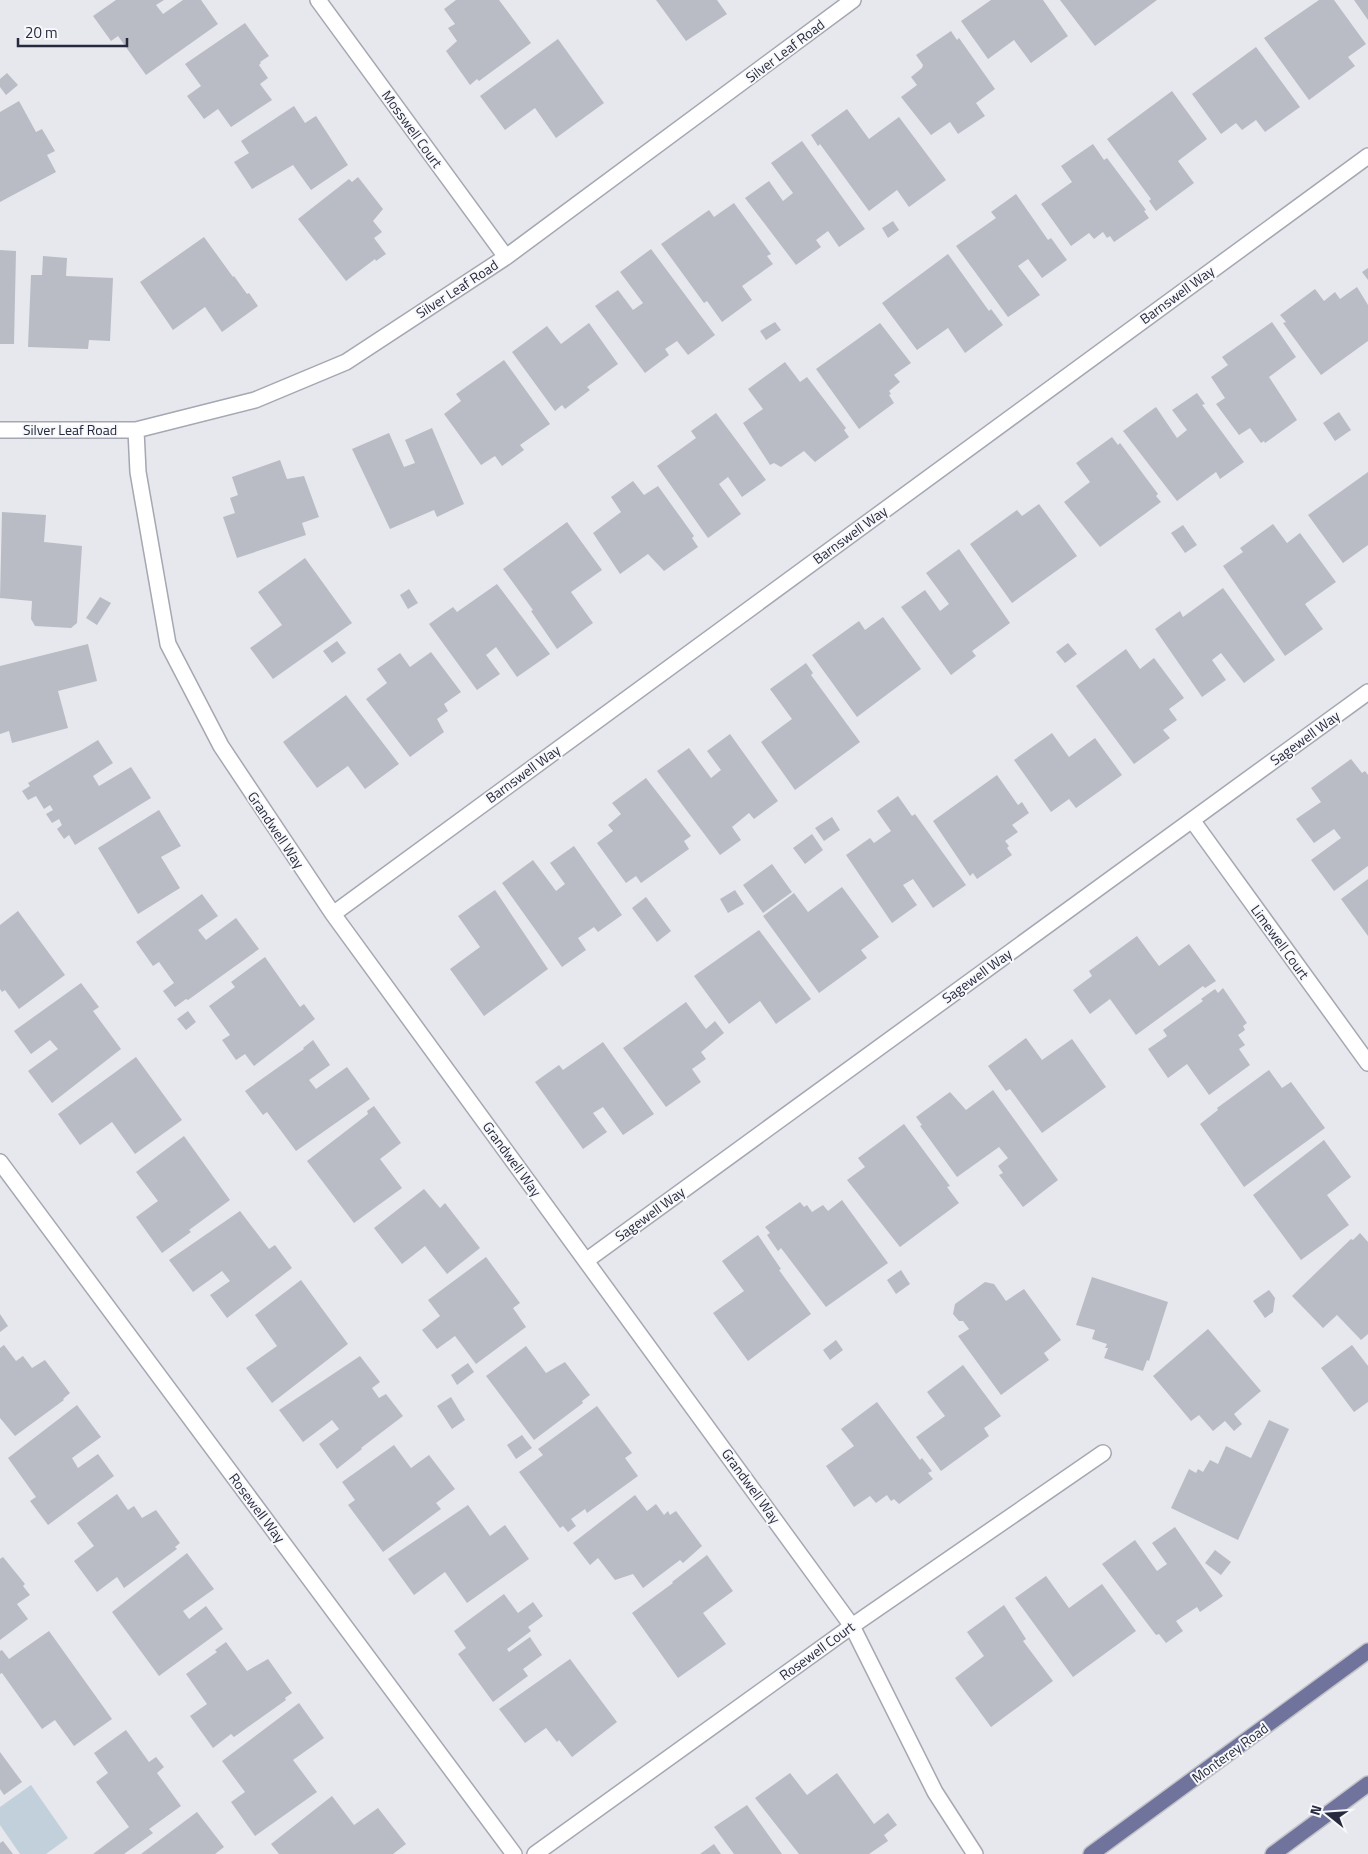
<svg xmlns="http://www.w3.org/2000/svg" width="1368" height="1854" font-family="'Titillium Web',sans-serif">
	<rect width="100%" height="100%" fill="#e6e8ed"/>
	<!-- green -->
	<path fill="#c2d0dc" d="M31,1785L68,1838L46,1854H20L0,1825V1807Z"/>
	<!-- building -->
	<path fill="#b9bcc5" d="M116,0H164L156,5L163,14L183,0H201L218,24L146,75L118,36L111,41L93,16Z
		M456,0H499L531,43L479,81L477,79L470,85L446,51L457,41L448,28L455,24L444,9Z
		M656,0H717L727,14L686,41Z
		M991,0H1043L1068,36L1031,63L1014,40L988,59L961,21Z
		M1060,0H1157L1095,46Z
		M1319,0H1334L1366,44L1348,57L1355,66L1309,100L1264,38Z
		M1354,0H1368V20Z
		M245,23L269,56L260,62L261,63L259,65L268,78L260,84L272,100L231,127L218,109L204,119L187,96L201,86L185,64Z
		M951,31L957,40L959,38L995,89L976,103L985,116L958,134L950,122L931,135L901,97L917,85L911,77L922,68L923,65L916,55Z
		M558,39L604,103L556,138L535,108L505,130L480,96Z
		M1256,47L1300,107L1265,132L1256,120L1242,130L1236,123L1221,134L1192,94Z
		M7,73L18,85L6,95L0,87V79Z
		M1172,91L1207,139L1178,161L1194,183L1156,211L1149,201L1151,199L1107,139Z
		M19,101L36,132L42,129L55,151L47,155L56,172L0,202V112Z
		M294,106L305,123L316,116L348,165L311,190L293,165L252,189L234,162L249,153L241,141Z
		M847,109L869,139L899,117L946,180L909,207L897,190L869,211L820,144L818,146L811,135Z
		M802,141L865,229L839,247L828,231L816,240L821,247L796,265L745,198L769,181L783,201L793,193L771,163Z
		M1093,144L1104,160L1107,158L1146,210L1144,211L1149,218L1114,242L1110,236L1107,238L1103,232L1094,239L1089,233L1071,246L1041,204L1072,182L1061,166Z
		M358,177L383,209L373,221L382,232L374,238L386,254L376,261L375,259L346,281L298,219L349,179L352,182Z
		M1016,194L1048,240L1051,238L1067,260L1042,278L1028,259L1018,266L1040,295L1008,317L956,246L996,218L991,212Z
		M734,203L771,254L767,256L773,264L742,286L752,300L722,322L707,301L704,303L661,244L709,210L714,217Z
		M893,221L899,230L888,238L882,228Z
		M204,237L233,277L234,276L247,294L249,293L258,306L222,332L205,307L173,330L140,282Z
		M651,249L715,335L688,355L677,341L665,349L669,355L645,373L595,306L618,290L633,310L643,303L620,272Z
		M0,250L16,251L14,344H0Z
		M948,254L989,311L991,309L1003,325L965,353L948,328L917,350L882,303Z
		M43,256L67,258L66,276L113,278L110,341L89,340L88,349L28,347L31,275H42Z
		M1368,268V280L1362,272Z
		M1357,287L1368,305V341L1321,375L1283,323L1286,322L1280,315L1315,289L1324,301L1335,292L1340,299Z
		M775,322L781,330L766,340L760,331Z
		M1272,322L1296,357L1269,377L1297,420L1265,443L1264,441L1261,443L1250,428L1239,435L1216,404L1225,398L1211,377L1228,365L1222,357Z
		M589,323L618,364L587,387L590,390L565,409L562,405L555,411L512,352L547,326L561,344Z
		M880,323L911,363L894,375L900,382L889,391L891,394L889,395L894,403L859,429L816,369Z
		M504,360L550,424L520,445L524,450L502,466L495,456L481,465L444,414L461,401L456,394Z
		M785,362L800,382L807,377L846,428L844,430L849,437L815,462L804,451L781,467L774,463L770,465L743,423L763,409L748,389Z
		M1197,393L1205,404L1202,405L1244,462L1220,479L1216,472L1177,501L1123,431L1156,407L1177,438L1187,430L1172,410Z
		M1339,412L1351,430L1335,441L1323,423Z
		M716,413L766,480L742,497L728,477L719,484L741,514L708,538L657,466L696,438L691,431Z
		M432,428L464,504L437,517L434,510L390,529L352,449L389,433L404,467L415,463L405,440Z
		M1112,437L1118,445L1120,443L1158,494L1156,496L1161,502L1100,547L1064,502L1090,482L1076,463Z
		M280,460L287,479L304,476L319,517L302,523L306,535L237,558L223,517L235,513L230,498L238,495L232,477Z
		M1368,472V545L1343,563L1308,515Z
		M633,481L644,495L658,486L694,536L692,538L698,547L664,571L648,554L620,574L593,533L621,512L611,497Z
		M1039,504L1077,556L1012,603L970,544L1017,510L1022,516Z
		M2,512L46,515L44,542L82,546L77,623L71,628L35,626L31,619L32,601L0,598Z
		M567,522L602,570L571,592L593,623L557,649L531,611L533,610L503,569Z
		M1273,524L1287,543L1300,533L1336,582L1305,604L1323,629L1285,656L1223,566L1243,552L1240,548Z
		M1183,525L1197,545L1185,553L1171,533Z
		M959,549L1010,623L972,651L976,656L951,675L901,607L925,590L940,611L949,604L926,573Z
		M305,558L352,623L273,679L250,648L282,625L258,592Z
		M497,584L550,654L517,677L496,647L486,655L500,674L477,690L429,624L453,607L457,612Z
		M1223,588L1275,660L1244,683L1221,653L1212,660L1226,680L1202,697L1155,629L1180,611L1183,617Z
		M409,589L418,603L408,609L400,595Z
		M100,597L111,603L97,625L86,618Z
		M883,617L921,669L857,717L812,655L859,621L865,630Z
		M337,641L346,653L332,663L323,651Z
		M1068,643L1077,654L1065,663L1056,652Z
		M88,644L97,681L58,691L68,728L12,743L9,731L0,734V666Z
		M1126,649L1140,669L1154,658L1184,698L1169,709L1177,720L1163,730L1170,738L1134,764L1076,686Z
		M431,652L461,692L444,704L448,711L437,719L444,732L410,757L366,699L387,683L377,669L400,653L410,667Z
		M806,663L813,673L811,675L860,742L795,790L761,742L792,719L770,689Z
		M346,695L399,764L365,789L348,766L317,788L283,742Z
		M1052,733L1069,757L1095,738L1122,775L1076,808L1069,799L1051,812L1014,760Z
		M730,734L778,801L754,819L749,813L732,827L741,840L720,855L657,771L689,748L711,778L721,770L707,751Z
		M98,740L113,763L93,776L99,786L131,767L151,798L75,845L69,835L64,839L57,829L62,825L59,819L52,823L46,814L53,810L50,805L44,809L36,796L28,800L22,791L30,786L28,783Z
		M1351,759L1362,773L1365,771L1368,775V866L1334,891L1311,860L1341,838L1334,829L1314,843L1296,819L1321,802L1311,788Z
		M997,775L1018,805L1022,802L1029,813L1012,825L1018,832L1005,841L1009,846L1007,848L1012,855L977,879L973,873L970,876L933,821Z
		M646,778L691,836L684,841L689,849L641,883L636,876L626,883L597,843L613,831L608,825L621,814L612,803Z
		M898,796L912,816L915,814L966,885L933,908L913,879L903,885L917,905L892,923L846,855L870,838L874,843L891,831L877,811Z
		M159,810L181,846L161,857L180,888L138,914L98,848Z
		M832,817L840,830L824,841L815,828Z
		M812,834L823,850L805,864L793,848Z
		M574,846L622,915L598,932L594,927L578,938L586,950L562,967L502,883L533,860L556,891L565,884L550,863Z
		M772,864L792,892L763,913L743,885Z
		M1368,879V936L1341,899Z
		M842,887L879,937L861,950L867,958L819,993L763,916L794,893L808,912Z
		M495,890L548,969L484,1016L450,969L480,947L458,916Z
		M735,890L744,904L728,913L720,899Z
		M202,894L218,916L198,930L206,940L236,918L259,949L188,1000L186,999L175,1007L163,991L174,983L159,962L153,966L136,942Z
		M646,897L671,931L657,942L632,908Z
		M18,911L65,975L19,1009L5,990L2,992L0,989V925Z
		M759,930L811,999L776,1024L760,1001L729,1024L694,976Z
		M1137,936L1159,966L1189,944L1216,981L1205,988L1203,986L1136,1035L1110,999L1090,1014L1073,990L1092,976L1089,971Z
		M265,957L300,1007L304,1004L315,1019L254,1066L245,1054L236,1060L222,1040L230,1035L209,1006L235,987L231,982Z
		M81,983L99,1007L93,1011L121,1049L52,1103L28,1071L58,1049L50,1040L31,1054L14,1031Z
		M1223,988L1247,1023L1243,1026L1245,1030L1238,1035L1245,1045L1239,1049L1250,1065L1209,1095L1187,1064L1168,1078L1148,1049L1167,1036L1163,1030L1203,1001L1201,999L1215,989L1218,993Z
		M686,1002L706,1029L715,1021L724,1033L701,1052L706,1059L692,1069L701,1082L666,1107L623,1048Z
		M188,1011L196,1022L186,1030L177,1019Z
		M1026,1038L1042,1060L1072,1039L1106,1087L1042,1133L1010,1089L1006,1091L988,1066Z
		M313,1040L330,1065L309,1080L316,1089L347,1067L370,1099L296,1151L267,1112L263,1115L245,1091L304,1049L303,1048Z
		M603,1042L654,1114L623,1135L603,1107L593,1113L607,1132L583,1149L535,1082L559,1065L563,1070Z
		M136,1057L182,1120L135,1154L112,1122L80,1145L58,1114Z
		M1269,1070L1282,1088L1291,1082L1325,1128L1244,1187L1200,1124L1218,1110L1217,1108Z
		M993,1090L1058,1180L1023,1207L999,1175L1003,1173L998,1166L1008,1158L999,1147L957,1177L920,1126L922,1125L916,1117L950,1092L966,1110Z
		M374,1106L401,1143L380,1159L402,1188L354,1223L307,1161L368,1114L367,1111Z
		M904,1124L950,1186L947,1187L959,1203L900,1247L847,1180L865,1167L858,1158Z
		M184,1136L230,1200L189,1230L191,1232L162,1253L136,1217L158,1201L136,1172Z
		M1324,1140L1351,1177L1327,1195L1349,1225L1301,1260L1253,1195Z
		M424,1189L440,1208L445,1203L480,1248L447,1274L425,1246L402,1264L374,1228Z
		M842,1200L888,1263L826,1307L781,1248L778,1251L767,1235L770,1233L765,1227L800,1202L804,1207L807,1205L812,1212L823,1205L828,1211Z
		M240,1211L269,1249L275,1245L292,1268L227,1318L210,1295L230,1281L222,1271L193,1292L169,1260Z
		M1360,1233L1368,1242V1334L1361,1340L1337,1315L1323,1328L1292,1296L1351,1239L1353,1240Z
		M758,1235L781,1269L779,1270L811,1314L748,1361L713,1313L744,1291L722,1261Z
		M486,1257L520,1303L513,1308L526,1327L476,1364L455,1336L437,1349L422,1330L440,1316L428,1300Z
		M901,1270L910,1284L896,1294L887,1280Z
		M1092,1277L1168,1302L1149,1361L1147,1360L1143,1371L1104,1358L1108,1348H1105L1107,1344L1092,1339L1095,1330L1076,1325Z
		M301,1280L348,1344L272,1403L246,1368L277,1346L255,1315Z
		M985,1282L994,1284L1006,1301L1024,1289L1061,1340L1044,1353L1049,1360L1001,1395L958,1336L969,1329L963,1321H959L953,1314L955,1304Z
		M1269,1290L1275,1298L1273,1312L1265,1318L1253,1301Z
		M0,1314L8,1326L0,1332Z
		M1208,1329L1261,1391L1234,1414L1242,1424L1234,1431L1225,1421L1213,1431L1199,1415L1191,1421L1153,1376Z
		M836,1340L843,1350L830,1360L823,1350Z
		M4,1345L16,1361L23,1356L32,1368L45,1360L70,1393L63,1399L64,1400L15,1436L0,1418V1348Z
		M1352,1345L1368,1366V1402L1354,1412L1321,1368Z
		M526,1346L546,1373L565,1362L590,1395L582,1401L583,1403L534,1440L486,1376Z
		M360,1356L380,1382L372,1388L379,1398L386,1394L403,1416L361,1448L362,1449L337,1469L319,1444L339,1429L332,1420L303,1442L279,1410Z
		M468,1363L474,1372L457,1385L451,1375Z
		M963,1365L1001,1416L984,1428L989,1436L941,1471L916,1437L945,1416L927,1392Z
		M451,1397L465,1420L452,1429L437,1406Z
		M877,1402L920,1460L922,1458L932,1471L928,1473L933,1479L899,1504L894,1499L891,1501L887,1495L876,1503L870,1496L854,1507L826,1466L854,1446L841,1429Z
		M77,1405L101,1437L72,1458L78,1468L98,1454L114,1476L48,1525L30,1501L36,1497L8,1458Z
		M597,1406L632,1453L625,1458L638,1476L587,1513L585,1509L571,1519L576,1526L568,1532L563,1526L560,1528L519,1472L543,1455L538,1449Z
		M1269,1420L1289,1429L1238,1540L1171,1508L1189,1469L1196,1473L1198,1469L1203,1472L1210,1460L1218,1464L1226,1446L1251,1458Z
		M522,1435L532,1448L516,1459L507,1445Z
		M394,1445L411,1468L429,1455L455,1489L436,1503L441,1509L383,1552L348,1505L355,1500L342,1482Z
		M117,1494L128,1510L134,1506L142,1518L156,1510L180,1543L175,1547L177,1549L124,1588L117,1577L97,1592L74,1561L94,1546L77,1523Z
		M635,1495L647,1511L656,1504L664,1515L668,1511L670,1515L676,1511L702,1546L683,1563L680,1560L643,1588L633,1574L615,1580L598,1558L590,1565L573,1543Z
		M468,1505L490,1536L505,1525L529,1559L467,1603L445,1572L414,1595L388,1559Z
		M1175,1527L1223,1596L1200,1612L1197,1607L1176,1621L1183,1631L1166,1643L1159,1634L1156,1635L1102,1564L1135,1540L1157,1571L1167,1564L1152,1543Z
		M1215,1550L1231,1562L1221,1575L1205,1563Z
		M187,1553L214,1589L183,1611L189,1619L206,1606L223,1629L159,1676L112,1612Z
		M707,1555L733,1591L703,1613L726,1644L678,1678L632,1613L673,1583L672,1582Z
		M3,1557L25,1584L23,1586L30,1595L17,1604L28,1619L0,1640V1559Z
		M1046,1576L1069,1608L1102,1584L1136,1631L1073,1677L1015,1598Z
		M504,1594L518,1613L533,1602L543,1616L528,1627L531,1631L507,1649L509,1652L530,1637L542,1655L523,1669L528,1676L493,1702L458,1654L466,1648L454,1631Z
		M1004,1605L1026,1639L1023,1641L1053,1681L991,1727L955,1678L984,1656L967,1632Z
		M49,1631L112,1719L74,1746L55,1720L42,1729L2,1673L0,1674V1651L2,1650L9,1659Z
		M226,1642L247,1671L268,1659L292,1693L285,1698L286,1700L234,1737L231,1734L213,1748L190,1716L207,1704L186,1674L217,1652L215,1650Z
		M570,1659L617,1722L572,1757L559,1740L557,1742L546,1728L525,1743L499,1709Z
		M299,1703L324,1738L293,1760L317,1792L255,1836L231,1802L245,1792L222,1761Z
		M126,1730L149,1762L156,1757L164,1767L157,1773L181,1806L149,1829L153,1833L124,1854H93L129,1827L96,1782L108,1773L94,1753Z
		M0,1752L22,1782L4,1795L0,1789Z
		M790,1773L807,1795L837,1773L874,1824L888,1813L897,1825L884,1835L888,1841L869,1854H799L755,1798Z
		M332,1796L354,1825L378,1808L406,1844L393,1854H279L271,1844Z
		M747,1805L782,1854H734L714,1827Z
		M197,1812L224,1847L215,1854H141Z
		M3,1841L13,1854H0V1843Z
		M714,1844L721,1854H700Z"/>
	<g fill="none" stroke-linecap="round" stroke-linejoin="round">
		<defs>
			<path id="minor" d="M318,0L506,257
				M0,430H136L255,400L346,362L506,257L853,0
				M136,430L138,472L168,644L221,746L333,914L852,1626L935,1792L975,1854
				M1192,820L1368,1063
				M333,914L1368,156
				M0,1162L514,1854
				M587,1260L1368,692
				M535,1854L852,1626L1103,1453"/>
			<path id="major" d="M1091,1854L1368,1651
				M1273,1854L1368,1784"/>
		</defs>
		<!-- minor casing -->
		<use href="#minor" stroke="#a5a7b2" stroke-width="18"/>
		<!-- major casing -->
		<use href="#major" stroke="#c3c3c9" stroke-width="18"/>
		<!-- minor -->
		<use href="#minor" stroke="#fff" stroke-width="15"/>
		<!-- major -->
		<use href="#major" stroke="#70749d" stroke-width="15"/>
	</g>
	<g text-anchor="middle" stroke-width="4" stroke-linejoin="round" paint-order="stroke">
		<!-- street labels -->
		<g font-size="14" fill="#27293e" stroke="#f7f8fa">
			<text transform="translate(785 51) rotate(-37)" y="5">Silver Leaf Road</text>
			<text transform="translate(412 129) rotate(54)" y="5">Mosswell Court</text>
			<text transform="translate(457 289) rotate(-33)" y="5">Silver Leaf Road</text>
			<text transform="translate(1177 295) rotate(-36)" y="5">Barnswell Way</text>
			<text x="70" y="435">Silver Leaf Road</text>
			<text transform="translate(850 535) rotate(-36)" y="5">Barnswell Way</text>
			<text transform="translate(1305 738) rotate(-36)" y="5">Sagewell Way</text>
			<text transform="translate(523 774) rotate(-36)" y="5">Barnswell Way</text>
			<text transform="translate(276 830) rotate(56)" y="5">Grandwell Way</text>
			<text transform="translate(1280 942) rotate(54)" y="5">Limewell Court</text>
			<text transform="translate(977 976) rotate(-36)" y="5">Sagewell Way</text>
			<text transform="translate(512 1159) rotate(54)" y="5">Grandwell Way</text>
			<text transform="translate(650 1214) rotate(-36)" y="5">Sagewell Way</text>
			<text transform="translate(751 1486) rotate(54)" y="5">Grandwell Way</text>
			<text transform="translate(257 1508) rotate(53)" y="5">Rosewell Way</text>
			<text transform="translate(817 1651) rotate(-36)" y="5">Rosewell Court</text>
			<text transform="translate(1230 1753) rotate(-36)" y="5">Monterey Road</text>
		</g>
	</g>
	<!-- north arrow -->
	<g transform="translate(1328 1814) rotate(287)" stroke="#f7f8fa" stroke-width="4" paint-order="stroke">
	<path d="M0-4L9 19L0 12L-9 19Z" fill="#27293e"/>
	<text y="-8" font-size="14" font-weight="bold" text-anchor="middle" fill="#27293e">N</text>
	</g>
	<!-- scale -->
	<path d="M18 38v8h109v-8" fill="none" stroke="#27293e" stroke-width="2.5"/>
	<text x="25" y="38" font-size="15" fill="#27293e" stroke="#f7f8fa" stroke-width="4" paint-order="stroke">20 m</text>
</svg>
